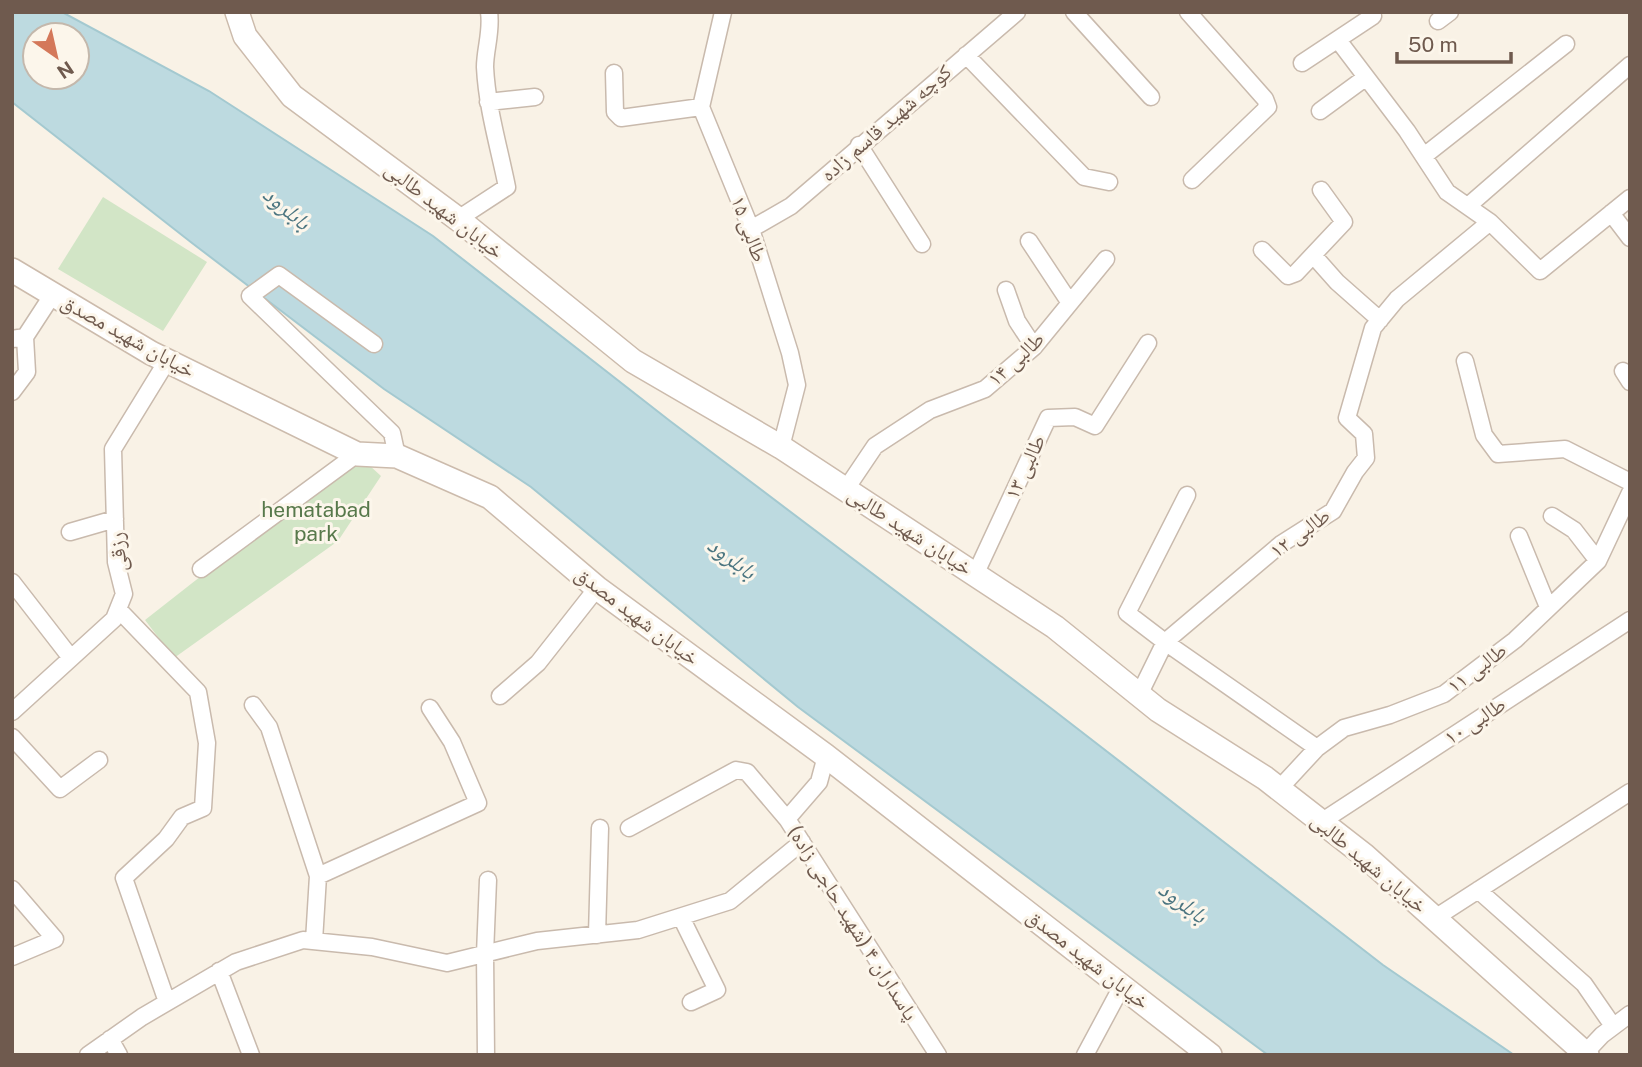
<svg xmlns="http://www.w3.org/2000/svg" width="1642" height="1067" font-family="'Public Sans','Noto Naskh Arabic',sans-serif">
	<rect width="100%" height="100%" fill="#f9f2e6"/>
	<!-- green -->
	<path fill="#d2e5c6" d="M103,197L207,262L163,331L58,269Z
		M357,454L381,476L338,541L174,658L145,620Z"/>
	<!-- water -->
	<path fill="#bddae0" stroke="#a4c9d0" stroke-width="2" fill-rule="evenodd" d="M12,12H62L209,91L433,236L670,421L1052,709L1383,965L1514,1055H1268L798,707L531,487L384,389L192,243L12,102ZM35,35H77V77H35Z"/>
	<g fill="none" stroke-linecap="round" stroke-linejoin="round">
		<defs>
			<path id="street" d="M723,12L701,107L751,229L790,353L797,385L781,447
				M1074,12L1151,97
				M1188,12L1265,99L1268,107L1192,180
				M1438,21L1450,12
				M1338,40L1407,131L1447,192L1490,222L1540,271L1630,198
				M966,55L1084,177L1109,182
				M1302,63L1373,16
				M614,73L615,112L621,118L701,107
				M488,102L535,97
				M1320,111L1365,78
				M859,145L922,244
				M1424,156L1566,44
				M1468,206L1630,65
				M1611,213L1630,238
				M458,219L507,187C499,147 487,108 485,67C485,49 492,31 489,12
				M751,229L791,206L1017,12
				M1029,241L1070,303
				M1262,250L1288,276L1296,273L1344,222L1321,190
				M1313,255L1337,282L1380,320
				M1006,290L1017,321L1034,347
				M12,339L25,337L53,294
				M374,344L279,275L250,296L392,433L397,456
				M1465,361L1484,435L1498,454L1565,449L1630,482
				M1623,371L1630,382
				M12,392L27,372L25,337
				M846,489L875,446L930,410L985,389L1034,347L1106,259
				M1187,495L1127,613L1165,642L1317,748
				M1552,516L1574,530L1598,561
				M70,532L115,519
				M1519,536L1548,607
				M201,569L357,454
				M975,575L1048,418L1075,417L1095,426L1148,343
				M12,582L71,658
				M118,609L198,692L207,743L203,808L182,817L166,839L124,878L167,1002
				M1139,695L1165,642L1281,544L1333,511L1355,472L1366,458L1364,434L1347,418L1373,328L1397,299L1490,222
				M500,696L538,663L597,588
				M253,705L269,727L318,876L314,941
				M12,712L114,619L124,594L116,562L113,449L167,361
				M12,737L60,789L99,760
				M826,756L819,782L787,819L938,1055
				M1279,789L1317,748L1344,728L1390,715L1444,694L1515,640L1598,561L1630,493
				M1321,822L1630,620
				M629,828L736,770L747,772L787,819
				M318,876L478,803L452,742L430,708
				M12,889L55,939L12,957
				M1478,890L1584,984L1613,1026
				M681,917L717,990L691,1002
				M1435,918L1630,792
				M597,935L600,828
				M219,971L251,1055
				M110,1039L119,1055
				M1586,1052L1602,1035L1630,1014
				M88,1055L142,1017L236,962L303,940L372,947L447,963L537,941L638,930L730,901L802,842
				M486,1055L485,954L488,880
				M1085,1055L1122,986"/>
			<path id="secondary" d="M237,12L245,36L292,96L458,219L633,361L781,447L1055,627L1158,710L1265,778L1364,855L1587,1055
				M12,270L151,353L357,454L397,456L490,497L597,588L826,756L1210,1055"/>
		</defs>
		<!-- street casing -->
		<use href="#street" stroke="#c9baad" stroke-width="19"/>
		<!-- secondary casing -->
		<use href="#secondary" stroke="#ccbbac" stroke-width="26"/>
		<!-- street -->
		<use href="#street" stroke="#fff" stroke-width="16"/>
		<!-- secondary -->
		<use href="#secondary" stroke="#fff" stroke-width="23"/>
	</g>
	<g text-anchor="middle" stroke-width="6" stroke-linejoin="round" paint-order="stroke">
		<!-- street labels -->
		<g font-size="21" fill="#6f5a4e" stroke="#fcf6eb">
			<text transform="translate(886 123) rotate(-41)" y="7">کوچه شهید قاسم زاده</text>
			<text transform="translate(444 210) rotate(38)" y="7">خیابان شهید طالبی</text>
			<text transform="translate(749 229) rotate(70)" y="7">طالبی ۱۵</text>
			<text transform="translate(128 336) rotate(29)" y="7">خیابان شهید مصدق</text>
			<text transform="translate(1016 359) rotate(-43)" y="7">طالبی ۱۴</text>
			<text transform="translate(1025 467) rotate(-65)" y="7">طالبی ۱۳</text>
			<text transform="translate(910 531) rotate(33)" y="7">خیابان شهید طالبی</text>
			<text transform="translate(1300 533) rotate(-36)" y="7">طالبی ۱۲</text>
			<text transform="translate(118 552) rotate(-95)" y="7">رزقی</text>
			<text transform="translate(637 616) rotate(37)" y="7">خیابان شهید مصدق</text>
			<text transform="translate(1477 668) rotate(-37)" y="7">طالبی ۱۱</text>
			<text transform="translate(1475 721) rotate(-33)" y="7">طالبی ۱۰</text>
			<text transform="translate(1369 863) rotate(40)" y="7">خیابان شهید طالبی</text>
			<text transform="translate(853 923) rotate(58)" y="7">پاسداران ۴ (شهید حاجی زاده)</text>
			<text transform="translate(1088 959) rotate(38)" y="7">خیابان شهید مصدق</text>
		</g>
		<!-- park labels -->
		<g font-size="21" fill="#57794b" stroke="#fcf6eb">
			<text x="316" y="517">hematabad<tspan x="316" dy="24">park</tspan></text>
		</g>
		<!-- water labels -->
		<g font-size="23" font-style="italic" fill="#4b7580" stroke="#fcf6eb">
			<text transform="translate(287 208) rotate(40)" y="8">بابلرود</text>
			<text transform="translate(732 558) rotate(37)" y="8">بابلرود</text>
			<text transform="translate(1183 902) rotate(37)" y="8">بابلرود</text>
		</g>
	</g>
	<!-- border -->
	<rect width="1642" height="1067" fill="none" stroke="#6f5a4e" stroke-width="28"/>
	<!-- north arrow -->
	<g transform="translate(56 56) rotate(146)"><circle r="33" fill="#fcf6eb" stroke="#c4b8ac" stroke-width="2"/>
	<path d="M0-5L12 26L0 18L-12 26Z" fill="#d4785a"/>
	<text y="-10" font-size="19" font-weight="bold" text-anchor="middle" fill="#6f5a4e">N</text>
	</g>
	<!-- scale -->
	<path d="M1397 52v10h114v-10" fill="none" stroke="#6f5a4e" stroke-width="3.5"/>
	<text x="1408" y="52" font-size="21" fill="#6f5a4e" stroke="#fcf6eb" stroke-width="5" paint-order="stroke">50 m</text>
</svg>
